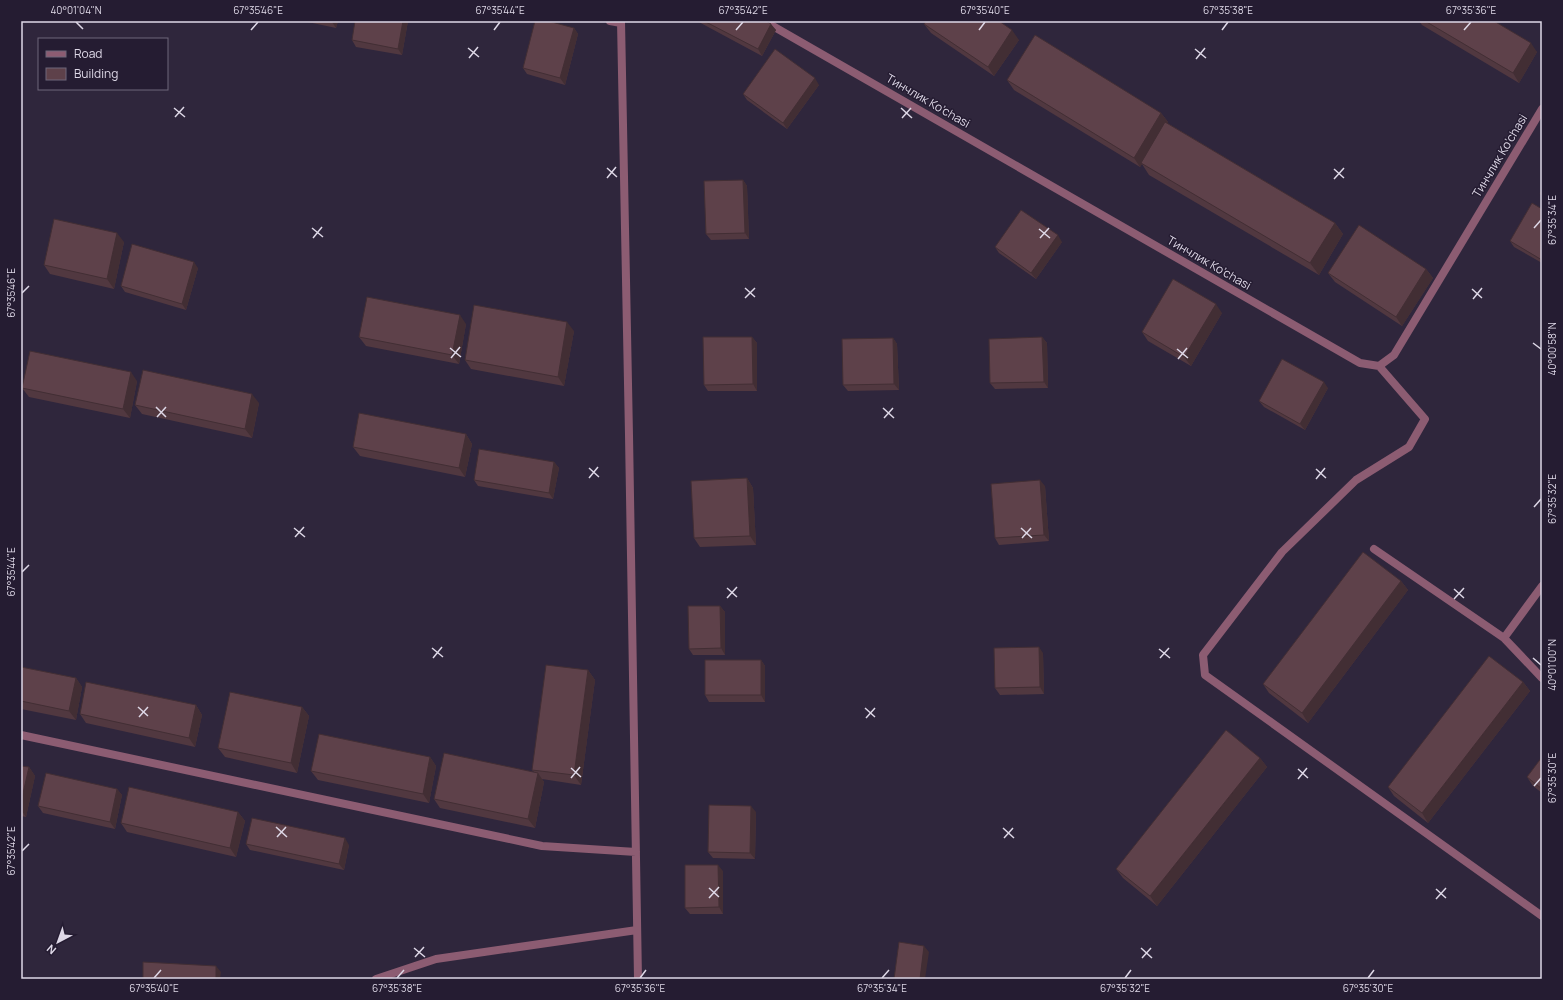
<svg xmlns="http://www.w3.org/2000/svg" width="1563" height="1000" font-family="Manrope,sans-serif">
	<rect width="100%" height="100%" fill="#2f263c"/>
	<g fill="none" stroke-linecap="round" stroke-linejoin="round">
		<!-- minor -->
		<path stroke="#8c5c72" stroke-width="8" d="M610,21L621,23
			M621,21L629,435L638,979
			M764,21L1360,363L1379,366L1394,355L1542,109
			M1379,366L1425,419L1409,447L1356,480L1282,552L1203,655L1205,675L1542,916
			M1374,549L1504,638L1542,678
			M1504,638L1542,586
			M21,735L542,846L636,852
			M376,979L436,959L637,930"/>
	</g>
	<!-- wall -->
	<path fill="#513840" d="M303,21H338L336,28Z
		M408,21L402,55L356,47L352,40Z
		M697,21H766L776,30L762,56Z
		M1419,21H1494L1537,52L1519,83L1422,25Z
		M924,24L1019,40L994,76L931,33Z
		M574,28L578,34L565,85L527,74L523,68Z
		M1007,80L1161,113L1168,122L1167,123L1335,223L1343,234L1319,275L1149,175L1142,164L1140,167L1014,90Z
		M819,85L787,129L747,100L743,94Z
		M743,180L747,186L749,239L711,240L706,234Z
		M1542,209V263L1514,247L1510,241Z
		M124,242L114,289L50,274L44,265Z
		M1062,242L1036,279L999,253L995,247Z
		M198,268L186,310L125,292L121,286Z
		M1426,269L1433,278L1402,326L1335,282L1328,273Z
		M1222,313L1191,366L1148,341L1142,332Z
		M466,324L459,364L366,346L359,337Z
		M574,331L564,386L471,369L465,360Z
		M752,337L757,343V391H708L704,385Z
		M1042,337L1047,343L1048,388L995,389L990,383Z
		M893,338L897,344L899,390L848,391L843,385Z
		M137,381L130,418L29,397L22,388Z
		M1328,388L1305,430L1264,407L1259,401Z
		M259,403L252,438L142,414L135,405Z
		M466,434L472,444L465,477L360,456L353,447Z
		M554,462L559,468L553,499L478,486L474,480Z
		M747,478L753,488L756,545L700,547L694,538Z
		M1045,486L1049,541L999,545L995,538Z
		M1401,581L1408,590L1308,723L1269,693L1263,684Z
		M720,606L725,612V655H693L689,649Z
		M1043,653L1044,694L1000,695L995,688Z
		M761,660L765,666V702H709L705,695Z
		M21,667L76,678L82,687L76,720L21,709Z
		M588,670L595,680L581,785L542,779L544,782L535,828L440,808L434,799L534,772L532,770Z
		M1523,682L1530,691L1428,823L1394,796L1388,787Z
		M196,705L202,715L195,747L86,723L80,714Z
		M302,707L309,716L297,773L225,757L218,748Z
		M430,757L436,766L429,803L318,780L311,771Z
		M1542,757V793L1533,786L1527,777Z
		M1260,758L1267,767L1157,906L1123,878L1116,869Z
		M21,766L29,767L35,776L26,817L21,816Z
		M117,789L122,795L115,829L43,813L38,806Z
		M238,812L245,821L236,857L127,832L121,823Z
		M756,812L755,859L713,858L708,852Z
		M246,844L349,845L344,870L250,850Z
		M723,871V914H690L685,908Z"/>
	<!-- shaded-wall -->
	<path fill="#422e34" d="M332,21H338L336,28L332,22Z
		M403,21H408L402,55L398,49Z
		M771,24L776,30L762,56L758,49Z
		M574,28L578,34L565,85L560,78Z
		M1012,30L1019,40L994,76L988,67Z
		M1531,43L1537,52L1519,83L1513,73Z
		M815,78L819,85L787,129L783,123Z
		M1161,113L1168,122L1142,164L1141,163L1142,164L1140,167L1134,158Z
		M743,180L747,186L749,239L745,233Z
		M1335,223L1343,234L1319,275L1310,263Z
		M117,233L124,242L114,289L107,279Z
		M1058,235L1062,242L1036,279L1031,273Z
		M194,262L198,268L186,310L182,304Z
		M1426,269L1433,278L1402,326L1396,317Z
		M1216,304L1222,313L1191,366L1184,357Z
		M460,315L466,324L459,364L452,355Z
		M567,322L574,331L564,386L558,377Z
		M752,337L757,343V391L753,384Z
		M1042,337L1047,343L1048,388L1044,382Z
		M893,338L897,344L899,390L894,384Z
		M131,372L137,381L130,418L123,409Z
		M1324,382L1328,388L1305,430L1300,424Z
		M252,394L259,403L252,438L245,429Z
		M466,434L472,444L465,477L459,468Z
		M554,462L559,468L553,499L549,493Z
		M747,478L753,488L756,545L750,536Z
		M1040,480L1045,486L1049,541L1044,535Z
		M1401,581L1408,590L1308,723L1302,713Z
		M720,606L725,612V655L721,648Z
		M1039,647L1043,653L1044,694L1040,687Z
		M761,660L765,666V702L761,695Z
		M588,670L595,680L581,785L574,775Z
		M76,678L82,687L76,720L69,711Z
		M1523,682L1530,691L1428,823L1422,813Z
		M196,705L202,715L195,747L189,738Z
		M302,707L309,716L297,773L291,763Z
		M430,757L436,766L429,803L423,794Z
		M1260,758L1267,767L1157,906L1150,896Z
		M29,767L35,776L26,817L21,810V802Z
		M538,773L544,782L535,828L528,819Z
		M117,789L122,795L115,829L110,822Z
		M751,806L756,812L755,859L750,853Z
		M238,812L245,821L236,857L230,848Z
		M345,838L349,845L344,870L339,864Z
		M718,865L723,871V914L719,907Z
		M924,946L929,952L925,979H920Z
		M216,966L221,972L220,979H216Z"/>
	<!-- building -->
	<path fill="#5e414a" stroke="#422e34" d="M355,21H403L398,49L352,40Z
		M535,21H548L574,28L560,78L523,68Z
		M704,21H766L771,24L758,49Z
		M926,21H999L1012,30L988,67L924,24Z
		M1425,21H1494L1531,43L1513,73Z
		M1035,35L1161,113L1134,158L1007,80Z
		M775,49L815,78L783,123L743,94Z
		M1165,122L1335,223L1310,263L1141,163Z
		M743,180L745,233L706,234L704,181Z
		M1542,190V196L1540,194Z
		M1532,203L1542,209V260L1510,241Z
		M1021,210L1058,235L1031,273L995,247Z
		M54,219L117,233L107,279L44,265Z
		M1359,225L1426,269L1396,317L1328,273Z
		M132,244L194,262L182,304L121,286Z
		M1173,279L1216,304L1184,357L1142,332Z
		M367,297L460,315L452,355L359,337Z
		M474,305L567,322L558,377L465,360Z
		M703,337H752L753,384L704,385Z
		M1042,337L1044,382L990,383L989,339Z
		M893,338L894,384L843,385L842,339Z
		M30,351L131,372L123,409L22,388Z
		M1282,359L1324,382L1300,424L1259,401Z
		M143,370L252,394L245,429L135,405Z
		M359,413L466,434L459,468L353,447Z
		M479,449L554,462L549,493L474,480Z
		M747,478L750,536L694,538L691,481Z
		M1040,480L1044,535L995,538L991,484Z
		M1363,552L1401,581L1302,713L1263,684Z
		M688,606H720L721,648L689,649Z
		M1039,647L1040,687L995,688L994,648Z
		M1489,656L1523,682L1422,813L1388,787Z
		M705,660H761V695H705Z
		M546,665L588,670L574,775L532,770Z
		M21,667L76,678L69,711L21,701Z
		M86,682L196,705L189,738L80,714Z
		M230,692L302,707L291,763L218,748Z
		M1226,730L1260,758L1150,896L1116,869Z
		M319,734L430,757L423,794L311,771Z
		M444,753L538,773L528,819L434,799Z
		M1542,757V789L1527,777Z
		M21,766L29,767L21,802Z
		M46,773L117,789L110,822L38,806Z
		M129,787L238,812L230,848L121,823Z
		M709,805L751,806L750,853L708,852Z
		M252,818L345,838L339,864L246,844Z
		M685,865H718L719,907L685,908Z
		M899,942L924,946L920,979H894Z
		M143,962L216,966V979H143Z"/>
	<!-- ticks -->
	<path fill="none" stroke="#ded8e7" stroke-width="1.5" d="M76,22L83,29M251,30L258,22M494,30L500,22M736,30L743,22M979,30L985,22M1222,30L1228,22M1464,30L1471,22M468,48L479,57M1195,49L1206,58M469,58L478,47M1196,59L1205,48M174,108L185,117M901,108L912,118M175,117L184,107M902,118L911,108M607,168L617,177M1334,169L1344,178M607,178L616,167M1334,179L1344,168M312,228L323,237M1534,228L1541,220M1039,229L1050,238M313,238L322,227M1040,238L1049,228M745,288L755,297M1472,289L1482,298M22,293L29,286M745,298L755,288M1473,299L1482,288M1533,343L1541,349M450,348L461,357M1177,349L1188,358M451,358L460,347M1178,359L1187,348M156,407L166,417M883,408L894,418M157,417L166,407M884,418L893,408M589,468L599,477M1316,469L1326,478M589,478L598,467M1316,479L1325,468M1534,507L1541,499M294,528L305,537M1021,528L1032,538M295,537L304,527M1022,538L1031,528M22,572L29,565M727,588L737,597M1454,589L1464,598M727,598L737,587M1454,599L1464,588M432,648L443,657M1159,649L1170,658M433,658L442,647M1160,658L1169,648M1533,658L1541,665M138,707L148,716M865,708L875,717M139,717L148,707M866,718L875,708M571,768L581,777M1298,769L1308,778M571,778L580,767M1298,779L1307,768M1534,786L1541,778M276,827L287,837M1003,828L1014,838M277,837L286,827M1004,838L1013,828M22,851L29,844M709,888L719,897M1436,889L1446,898M709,898L719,887M1436,899L1446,888M414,948L425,957M1141,948L1152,958M415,957L424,947M1142,958L1151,948M154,978L161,970M397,978L404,970M640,978L646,970M882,978L889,970M1125,978L1131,970M1368,978L1374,970"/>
	<g text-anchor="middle" stroke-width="3" stroke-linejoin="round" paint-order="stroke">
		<!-- street labels -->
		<g font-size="12" fill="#ded8e7" stroke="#251c32">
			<text transform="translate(928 101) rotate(30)" y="4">Тинчлик Ko’chasi</text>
			<text transform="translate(1500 156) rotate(-59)" y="4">Тинчлик Ko’chasi</text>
			<text transform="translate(1209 263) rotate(30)" y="4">Тинчлик Ko’chasi</text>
		</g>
	</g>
	<!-- border -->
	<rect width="1563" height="1000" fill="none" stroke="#251c32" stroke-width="44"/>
	<!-- legend -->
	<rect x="38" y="38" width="130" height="52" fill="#251c32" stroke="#6f677a"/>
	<rect x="46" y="51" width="20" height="6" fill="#8c5c72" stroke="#6f677a"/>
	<text x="74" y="58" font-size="12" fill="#ded8e7">Road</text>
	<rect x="46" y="68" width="20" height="12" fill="#5e414a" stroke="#6f677a"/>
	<text x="74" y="78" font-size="12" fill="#ded8e7">Building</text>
	<!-- north arrow -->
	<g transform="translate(58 942) rotate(221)" stroke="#251c32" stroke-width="3" paint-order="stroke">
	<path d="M0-3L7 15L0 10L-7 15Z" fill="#ded8e7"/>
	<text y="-6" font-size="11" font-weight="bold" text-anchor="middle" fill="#ded8e7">N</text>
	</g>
	<rect x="22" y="22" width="1519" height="956" fill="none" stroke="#ded8e7" stroke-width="1.5"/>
	<g font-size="10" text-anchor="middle" fill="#ded8e7">
		<text x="76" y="14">40°01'04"N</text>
		<text x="258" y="14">67°35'46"E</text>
		<text x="500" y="14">67°35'44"E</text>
		<text x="743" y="14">67°35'42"E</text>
		<text x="985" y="14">67°35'40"E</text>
		<text x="1228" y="14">67°35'38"E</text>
		<text x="1471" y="14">67°35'36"E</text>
		<text transform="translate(1552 220) rotate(-90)" y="4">67°35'34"E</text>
		<text transform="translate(11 293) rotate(-90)" y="4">67°35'46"E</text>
		<text transform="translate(1552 349) rotate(-90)" y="4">40°00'58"N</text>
		<text transform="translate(1552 499) rotate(-90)" y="4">67°35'32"E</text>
		<text transform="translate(11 572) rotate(-90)" y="4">67°35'44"E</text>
		<text transform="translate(1552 665) rotate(-90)" y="4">40°01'00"N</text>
		<text transform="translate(1552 778) rotate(-90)" y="4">67°35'30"E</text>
		<text transform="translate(11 851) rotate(-90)" y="4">67°35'42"E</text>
		<text x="154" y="992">67°35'40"E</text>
		<text x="397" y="992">67°35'38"E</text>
		<text x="640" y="992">67°35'36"E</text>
		<text x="882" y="992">67°35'34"E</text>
		<text x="1125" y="992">67°35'32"E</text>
		<text x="1368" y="992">67°35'30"E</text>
	</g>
</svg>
